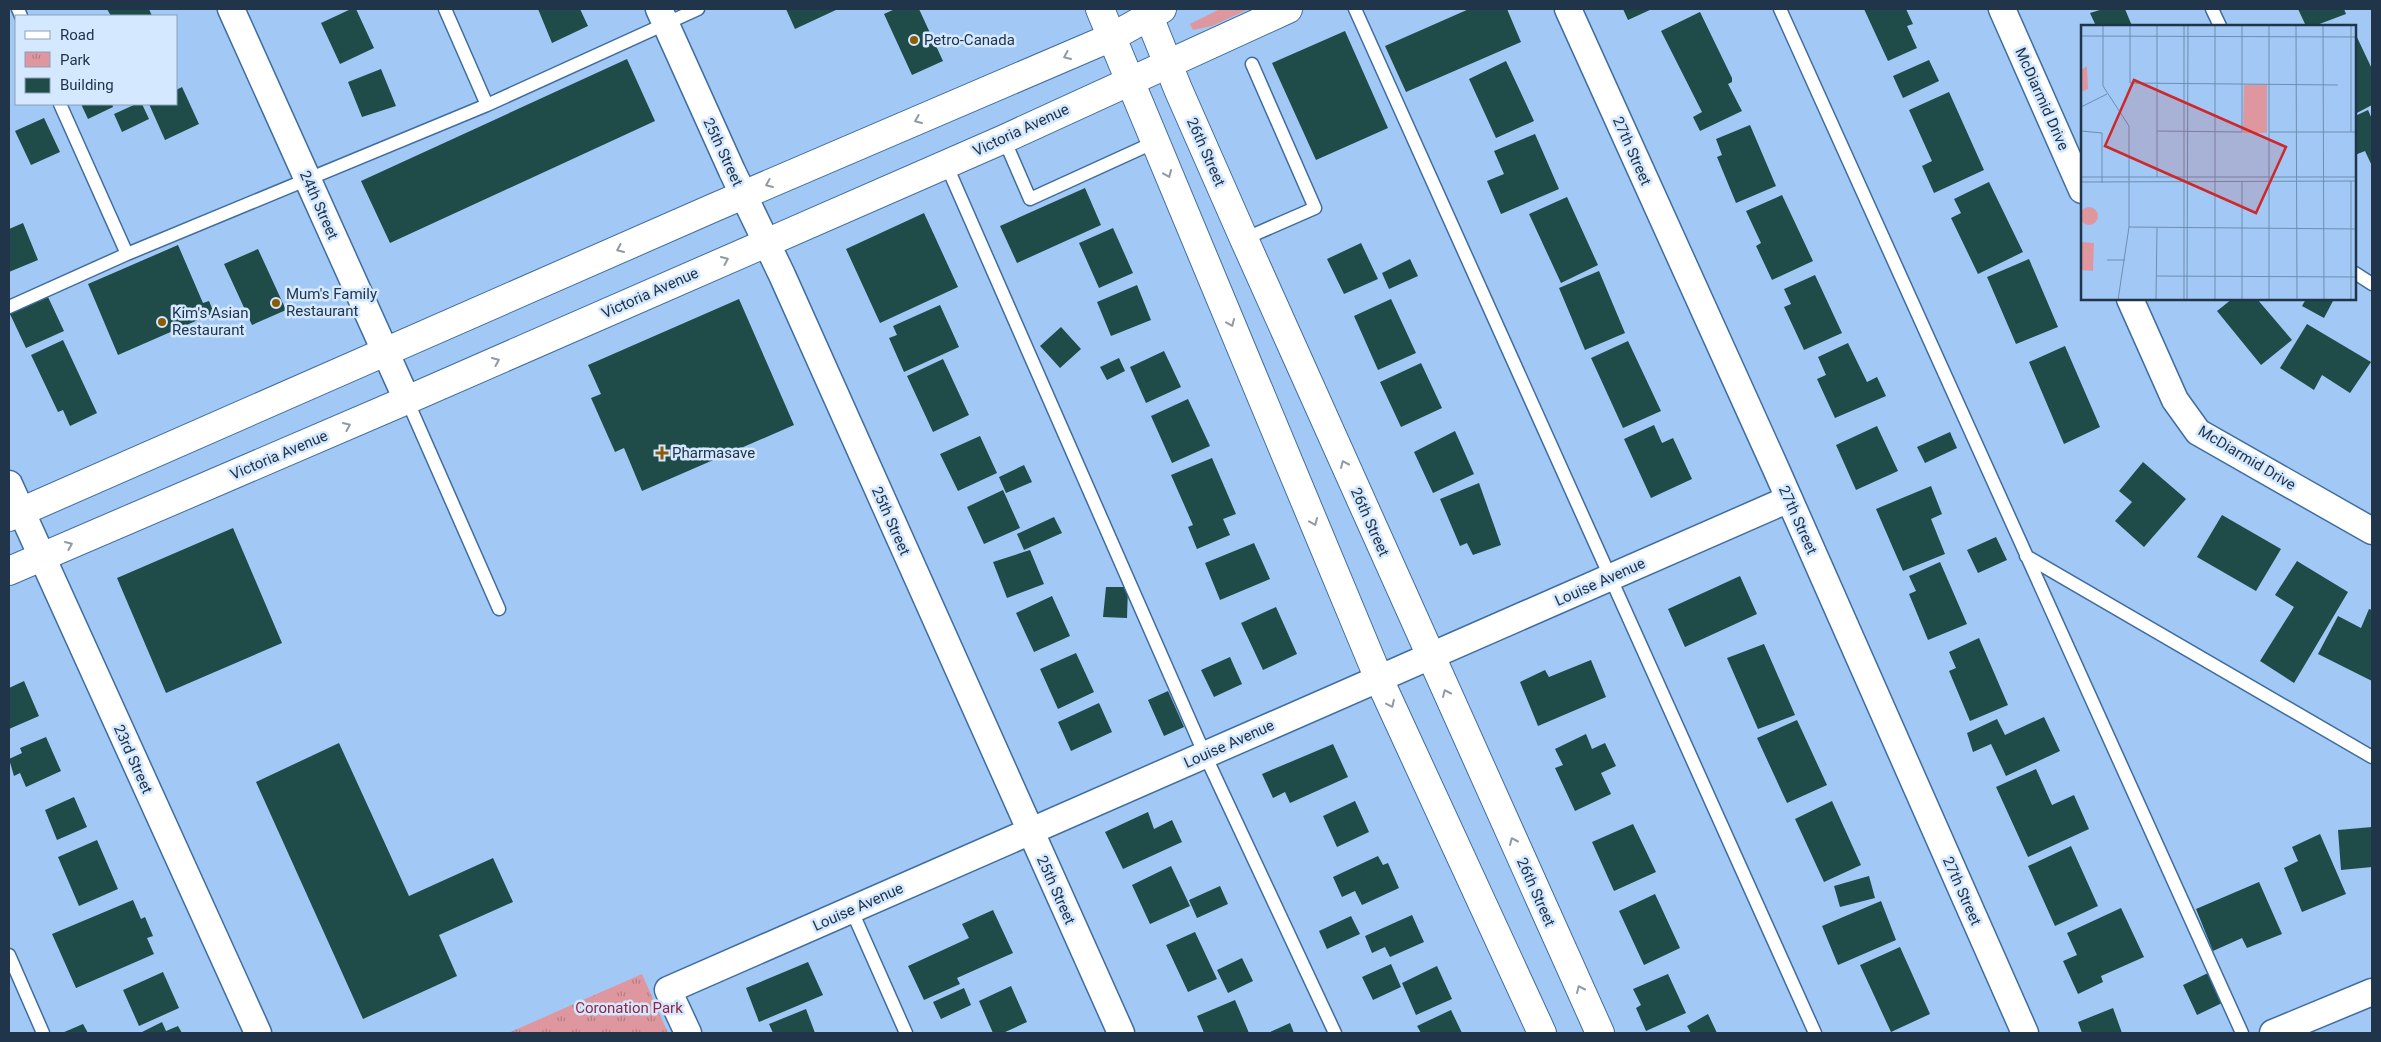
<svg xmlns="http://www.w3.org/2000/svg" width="2381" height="1042" font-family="Roboto,sans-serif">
	<defs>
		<pattern id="park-tufts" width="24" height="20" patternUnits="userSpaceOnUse" patternTransform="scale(1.25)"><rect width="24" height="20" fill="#df979f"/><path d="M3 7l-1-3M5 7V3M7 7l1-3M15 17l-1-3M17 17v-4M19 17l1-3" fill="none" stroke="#b47c84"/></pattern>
	</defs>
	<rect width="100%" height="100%" fill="#a2c9f5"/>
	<!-- grass -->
	<path fill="#df979f" d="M1220,9H1249L1212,26L1193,30L1190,24Z"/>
	<!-- park -->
	<path fill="url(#park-tufts)" d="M642,974L668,1033H508Z"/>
	<!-- building -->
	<path fill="#1f4b49" d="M107,9H149L152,16H111Z
		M351,9H356L374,48L340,64L321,23Z
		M538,9H580L588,26L552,43Z
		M786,9H838L795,29Z
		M895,9H919L943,61L912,75L884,14Z
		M1469,9H1507L1521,42L1406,92L1385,46Z
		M1623,9H1652L1628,20Z
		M1864,9H1906L1913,24L1907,26L1917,48L1888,61Z
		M2103,9H2125L2132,26H2096L2090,13Z
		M2298,9H2344L2346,14L2314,26H2306Z
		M1700,12L1732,78V82L1728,84L1742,111L1700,131L1693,117L1702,112L1661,31Z
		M1345,31L1388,128L1316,160L1272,63Z
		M2355,33L2372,69V105L2355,114Z
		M627,59L655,121L390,243L361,181Z
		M1929,60L1939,81L1903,98L1893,76Z
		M1506,61L1534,121L1496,138L1469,79Z
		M381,69L396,106L362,117L348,82Z
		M182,87L199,124L165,140L149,104H176V90Z
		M1949,92L1984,170L1934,193L1922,166L1932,161L1909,110Z
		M81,104H112L113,107L88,119Z
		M136,104H142L149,119L122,132L114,114Z
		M2368,110L2372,119V166L2365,151L2355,155V116Z
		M44,118L60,152L31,165L15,131Z
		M1750,125L1776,186L1736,203L1717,157L1722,155L1716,139Z
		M1535,134L1559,189L1501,214L1487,181L1504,174L1494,151Z
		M1989,182L2023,252L1978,274L1951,218L1961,213L1954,199Z
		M1085,188L1101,225L1017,263L1000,226Z
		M1782,195L1813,261L1772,280L1756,246L1761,243L1746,211Z
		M1567,197L1598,265L1561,283L1529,214Z
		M924,213L958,287L880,323L846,249Z
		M23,223L38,260L9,272V229Z
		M1113,228L1133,273L1099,288L1079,243Z
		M1361,243L1378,279L1344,294L1327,259Z
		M178,245L203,303L209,301L214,313L118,355L88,284Z
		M258,249L286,310L252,325L224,264Z
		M1410,259L1418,276L1389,289L1382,273Z
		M2029,259L2058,327L2016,344L1987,277Z
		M1599,271L1625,333L1585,350L1559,288Z
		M1815,275L1842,333L1804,350L1784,307L1791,304L1784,289Z
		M1137,285L1151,320L1111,336L1097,302Z
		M48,297L64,331L26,348L10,314Z
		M739,299L794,425L642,491L624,448L615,452L591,398L601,394L588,365Z
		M1391,299L1416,353L1378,370L1354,316Z
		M2232,299H2257L2292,340L2261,365L2217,311Z
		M2306,299H2334L2324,318L2302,306Z
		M940,305L959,347L904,372L889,338L897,335L893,326Z
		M2307,324L2371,362L2350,393L2322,375L2314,390L2280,368Z
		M1061,327L1081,349L1060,368L1040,346Z
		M63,340L97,413L70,426L63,410L58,412L31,355Z
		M1628,341L1661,411L1623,428L1591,358Z
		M1848,343L1867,382L1877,377L1886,396L1835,418L1817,379L1826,375L1818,357Z
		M2065,346L2100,427L2064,444L2029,362Z
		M1164,351L1181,387L1146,403L1130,367Z
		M1119,358L1125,371L1107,380L1100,367Z
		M943,359L969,415L933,432L907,376Z
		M1421,363L1442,408L1401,427L1380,382Z
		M1188,399L1210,446L1172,463L1151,416Z
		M1654,425L1662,443L1673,438L1692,479L1651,498L1624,439Z
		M1877,426L1898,471L1856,490L1836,445Z
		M1455,431L1474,474L1433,493L1414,452Z
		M1950,432L1957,448L1925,463L1917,447Z
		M980,436L997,473L958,491L940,454Z
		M1212,458L1236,514L1223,519L1230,535L1197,549L1188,527L1193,525L1171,475Z
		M2143,462L2186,499L2144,547L2115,521L2132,502L2119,491Z
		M1024,465L1032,482L1006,493L999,477Z
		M1479,483L1501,545L1473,555L1467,543L1460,546L1440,499Z
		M1931,486L1942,514L1931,519L1945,554L1903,571L1876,509Z
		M1003,490L1020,528L984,544L967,507Z
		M2222,515L2281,549L2256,591L2197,557Z
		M1054,517L1062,533L1024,550L1017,534Z
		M233,528L282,643L166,693L117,578Z
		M1996,537L2007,560L1978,573L1967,550Z
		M1254,543L1270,579L1220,600L1205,563Z
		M1030,550L1044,584L1007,598L993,562Z
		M2297,561L2348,592L2294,683L2260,661L2294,607L2275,595Z
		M1940,562L1967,624L1928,640L1909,594L1916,591L1909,576Z
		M1740,576L1757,614L1685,647L1668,609Z
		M1106,587H1128L1127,618L1103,617Z
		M1052,596L1070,636L1034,652L1016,613Z
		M1276,607L1297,654L1263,670L1241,623Z
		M2369,609L2372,610V681L2318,654L2338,616L2361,628Z
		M1979,638L2008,705L1970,721L1949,671L1956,668L1949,652Z
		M1764,644L1795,715L1758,729L1727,658Z
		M1076,653L1094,692L1058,709L1040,669Z
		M1230,657L1242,684L1214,697L1201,670Z
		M1591,660L1606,697L1538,726L1520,682L1545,670L1549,677Z
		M24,681L39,716L9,729V688Z
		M1168,691L1184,727L1164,736L1148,700Z
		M1099,703L1112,732L1071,751L1058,722Z
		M2044,717L2060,751L2006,776L1991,744L1973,752L1967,733L1997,719L2005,735Z
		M1797,720L1827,785L1787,803L1757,738Z
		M1586,734L1592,749L1605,743L1616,766L1601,773L1611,794L1575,811L1555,768L1563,765L1555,749Z
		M46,737L61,771L26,787L20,773L14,776L9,759L22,753L20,748Z
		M339,743L409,896L493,858L513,902L439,935L457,976L363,1019L256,782Z
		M1333,744L1348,777L1290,803L1285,792L1273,798L1262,774Z
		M2036,769L2052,805L2074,795L2089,829L2028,857L1996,787Z
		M74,797L87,827L57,840L45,810Z
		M1355,801L1369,832L1337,847L1323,816Z
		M1832,801L1861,865L1824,882L1795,819Z
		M1148,812L1154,829L1172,820L1182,842L1123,869L1105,832Z
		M1633,824L1656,872L1614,891L1592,842Z
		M2372,827V867L2341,870L2338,830Z
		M2320,834L2346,894L2302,912L2284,868L2298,861L2292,847Z
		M97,840L118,889L79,906L58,857Z
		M2071,846L2098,906L2055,926L2028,866Z
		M1378,856L1383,865L1388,863L1399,888L1362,905L1355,891L1342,897L1333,877Z
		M1171,866L1190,906L1150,924L1132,885Z
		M1869,876L1875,898L1840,907L1834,886Z
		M2259,882L2282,934L2247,948L2242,938L2213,951L2196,909Z
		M1220,886L1228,904L1197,918L1189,900Z
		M1655,894L1680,948L1644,965L1619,911Z
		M133,900L141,919L145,917L153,936L147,938L154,954L76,988L52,934Z
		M1881,901L1896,940L1838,965L1822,926Z
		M2121,908L2144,957L2101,976L2103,982L2078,994L2063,961L2077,955L2067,933Z
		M993,910L1013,953L957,978L960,984L924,1000L908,966L969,938L962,924Z
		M1412,915L1424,942L1390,957L1385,947L1372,953L1365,936Z
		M1351,916L1360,934L1327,949L1319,931Z
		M1195,932L1217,979L1188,992L1166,945Z
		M1900,947L1930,1014L1891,1032L1860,965Z
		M1242,958L1253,981L1228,993L1217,970Z
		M808,962L823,995L759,1022L746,988Z
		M1391,964L1401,987L1373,1000L1362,977Z
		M1437,966L1452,999L1416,1015L1402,983Z
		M163,972L179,1008L139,1026L123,990Z
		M2208,973L2222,1003L2197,1015L2183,985Z
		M1668,974L1686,1013L1646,1031L1636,1008L1641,1005L1633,989Z
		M1011,986L1027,1022L1003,1033H993L979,1001Z
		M964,988L971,1005L941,1019L933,1002Z
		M1235,1000L1249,1033H1204L1197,1016Z
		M2113,1008L2122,1033H2082L2078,1022Z
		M806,1009L815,1033H773L769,1024Z
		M1451,1010L1462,1033H1421L1417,1026Z
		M1708,1014L1717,1033H1691L1687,1026Z
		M162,1022L166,1031L178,1026L182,1033H140Z
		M1290,1023L1294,1033H1268Z
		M83,1024L88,1033H62Z"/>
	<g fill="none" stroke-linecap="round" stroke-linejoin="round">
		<defs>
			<path id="service" d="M18,9L21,16
				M445,9L487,105
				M1355,9L1815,1033
				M1780,9L2242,1033
				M2212,9L2220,26
				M60,104L127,254L487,105L698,9
				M1004,139L1030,199L1155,142
				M946,164L1205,755L1335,1033
				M1244,239L1315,208L1252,64
				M2355,273L2372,284
				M9,307L127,254
				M407,400L499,609
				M2026,556L2372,757
				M851,909L906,1033
				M9,955L43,1033"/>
			<path id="minor" d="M231,9L407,400
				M659,9L732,171L782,275L1121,1033
				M1568,9L1776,469L2025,1033
				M2002,9L2082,190
				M2130,299L2175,400L2198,432L2372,531
				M9,484L258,1033
				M688,1033L668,990L1789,499
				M2273,1033L2372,992"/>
			<path id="tertiary" d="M1100,9L1379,679L1542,1033
				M1146,9L1178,89L1244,239L1600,1033"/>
			<path id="primary" d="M9,517L713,208L1112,37L1162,9
				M9,571L407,400L1004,139L1288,9"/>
		</defs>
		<!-- service casing -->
		<use href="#service" stroke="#3f6d9e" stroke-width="15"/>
		<!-- minor casing -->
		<use href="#minor" stroke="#3f6d9e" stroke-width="29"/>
		<!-- tertiary casing -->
		<use href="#tertiary" stroke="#3f6d9e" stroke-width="30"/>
		<!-- primary casing -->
		<use href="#primary" stroke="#3f6d9e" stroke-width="30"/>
		<!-- service -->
		<use href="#service" stroke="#fff" stroke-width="12"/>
		<!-- minor -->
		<use href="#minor" stroke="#fff" stroke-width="26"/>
		<!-- tertiary -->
		<use href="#tertiary" stroke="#fff" stroke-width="28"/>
		<!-- primary -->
		<use href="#primary" stroke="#fff" stroke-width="28"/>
	</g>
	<!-- one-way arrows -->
	<defs><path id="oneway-chevron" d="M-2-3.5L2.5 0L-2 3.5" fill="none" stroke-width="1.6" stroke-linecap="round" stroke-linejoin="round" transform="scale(1.25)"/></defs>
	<g stroke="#909aa4">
		<use href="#oneway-chevron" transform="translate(1067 56) rotate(156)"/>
		<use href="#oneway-chevron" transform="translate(918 120) rotate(157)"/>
		<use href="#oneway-chevron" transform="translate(1168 174) rotate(67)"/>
		<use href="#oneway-chevron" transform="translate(769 184) rotate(157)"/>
		<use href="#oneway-chevron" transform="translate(620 249) rotate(156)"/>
		<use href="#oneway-chevron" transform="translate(725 260) rotate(-24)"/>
		<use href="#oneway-chevron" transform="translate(1231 323) rotate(67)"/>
		<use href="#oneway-chevron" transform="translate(496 361) rotate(-24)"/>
		<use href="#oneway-chevron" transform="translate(347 426) rotate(-23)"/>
		<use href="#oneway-chevron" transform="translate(1344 464) rotate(-114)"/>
		<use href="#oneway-chevron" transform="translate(1314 522) rotate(67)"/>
		<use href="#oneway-chevron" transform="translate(69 545) rotate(-23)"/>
		<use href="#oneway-chevron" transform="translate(1446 693) rotate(-114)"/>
		<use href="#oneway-chevron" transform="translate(1391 704) rotate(65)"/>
		<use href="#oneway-chevron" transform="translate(1513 841) rotate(-114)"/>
		<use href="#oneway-chevron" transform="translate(1580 989) rotate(-114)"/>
	</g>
	<!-- markers -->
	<g fill="#8c5b05" stroke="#d4e8ff" stroke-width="2">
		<circle cx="914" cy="40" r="5"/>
		<circle cx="276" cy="303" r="5"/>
		<circle cx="162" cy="322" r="5"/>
		<path d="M659.5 445.5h5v5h5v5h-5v5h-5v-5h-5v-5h5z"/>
	</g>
	<g text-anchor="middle" stroke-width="5" stroke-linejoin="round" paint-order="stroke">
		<!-- poi labels -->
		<g font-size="15" fill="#20344a" stroke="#d4e8ff" text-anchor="start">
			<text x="924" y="45">Petro-Canada</text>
			<text x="286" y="299">Mum's Family<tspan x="286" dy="17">Restaurant</tspan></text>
			<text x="172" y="318">Kim's Asian<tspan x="172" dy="17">Restaurant</tspan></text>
			<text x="672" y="458">Pharmasave</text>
		</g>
		<!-- street labels -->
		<g font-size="15" fill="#20344a" stroke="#d4e8ff">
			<text transform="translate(2042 99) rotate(66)" y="5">McDiarmid Drive</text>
			<text transform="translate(1021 130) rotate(-25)" y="5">Victoria Avenue</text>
			<text transform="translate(1632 151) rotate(66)" y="5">27th Street</text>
			<text transform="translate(723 152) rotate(65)" y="5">25th Street</text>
			<text transform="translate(1206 152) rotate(66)" y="5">26th Street</text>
			<text transform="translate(319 205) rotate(66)" y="5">24th Street</text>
			<text transform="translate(650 293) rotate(-24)" y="5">Victoria Avenue</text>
			<text transform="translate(279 455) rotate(-23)" y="5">Victoria Avenue</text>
			<text transform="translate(2247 458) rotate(31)" y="5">McDiarmid Drive</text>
			<text transform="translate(1798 520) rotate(66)" y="5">27th Street</text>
			<text transform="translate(891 521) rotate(66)" y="5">25th Street</text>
			<text transform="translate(1370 522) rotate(66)" y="5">26th Street</text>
			<text transform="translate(1600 582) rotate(-24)" y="5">Louise Avenue</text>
			<text transform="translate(1229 744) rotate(-24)" y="5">Louise Avenue</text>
			<text transform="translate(133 759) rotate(66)" y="5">23rd Street</text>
			<text transform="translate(1056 890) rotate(66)" y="5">25th Street</text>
			<text transform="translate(1962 891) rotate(66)" y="5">27th Street</text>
			<text transform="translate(1536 892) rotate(66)" y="5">26th Street</text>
			<text transform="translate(858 907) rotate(-24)" y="5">Louise Avenue</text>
		</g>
		<!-- park labels -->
		<g font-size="15" fill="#982540" stroke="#d4e8ff">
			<text x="629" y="1013">Coronation Park</text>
		</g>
	</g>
	<!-- overview -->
	<g transform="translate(2081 25)">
		<rect width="275" height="275" fill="#a2c9f5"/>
		<path d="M-1 191a9 9 0 1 1 18 0a9 9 0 1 1-18 0ZM0,217L13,218L12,246L0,245Z" fill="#df979f"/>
		<path d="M6,41L7,64L0,67V45ZM163,60H186V108H162Z" fill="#df979f"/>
		<path fill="none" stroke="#6e8db1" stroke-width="1" d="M22,0V61L48,101V202L37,275M49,0V58L257,60M76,0V152M188,0V275M215,0L216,275M242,0L243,275M0,11L275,12M0,82L26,69M0,106L21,108V158M76,106L161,107V0M188,107H275M270,107V0M0,152H275M161,156V275M270,156V275M0,157L275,156M48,202L275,204M26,235H44M75,251L275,252M75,275L76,203M103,275V0M106,275L107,0M134,275V0"/>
		<path fill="#cd292a" fill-opacity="0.15" stroke="#cd292a" stroke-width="2.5" d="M53,55L205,122L175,188L24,121Z"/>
		<rect width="275" height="275" fill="none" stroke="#20344a" stroke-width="2.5"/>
	</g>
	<!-- border -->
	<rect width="2381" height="1042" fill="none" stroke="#20344a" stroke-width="20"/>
	<!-- legend -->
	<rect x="15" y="15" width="162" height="90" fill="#d4e8ff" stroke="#8ca0b7"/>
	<rect x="25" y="31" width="25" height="8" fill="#ffffff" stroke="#8ca0b7"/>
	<text x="60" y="40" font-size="15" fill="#20344a">Road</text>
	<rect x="25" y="52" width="25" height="15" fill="url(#park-tufts)" stroke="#8ca0b7"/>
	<text x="60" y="65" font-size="15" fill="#20344a">Park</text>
	<rect x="25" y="78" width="25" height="15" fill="#1f4b49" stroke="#8ca0b7"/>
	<text x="60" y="90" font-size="15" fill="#20344a">Building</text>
</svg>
